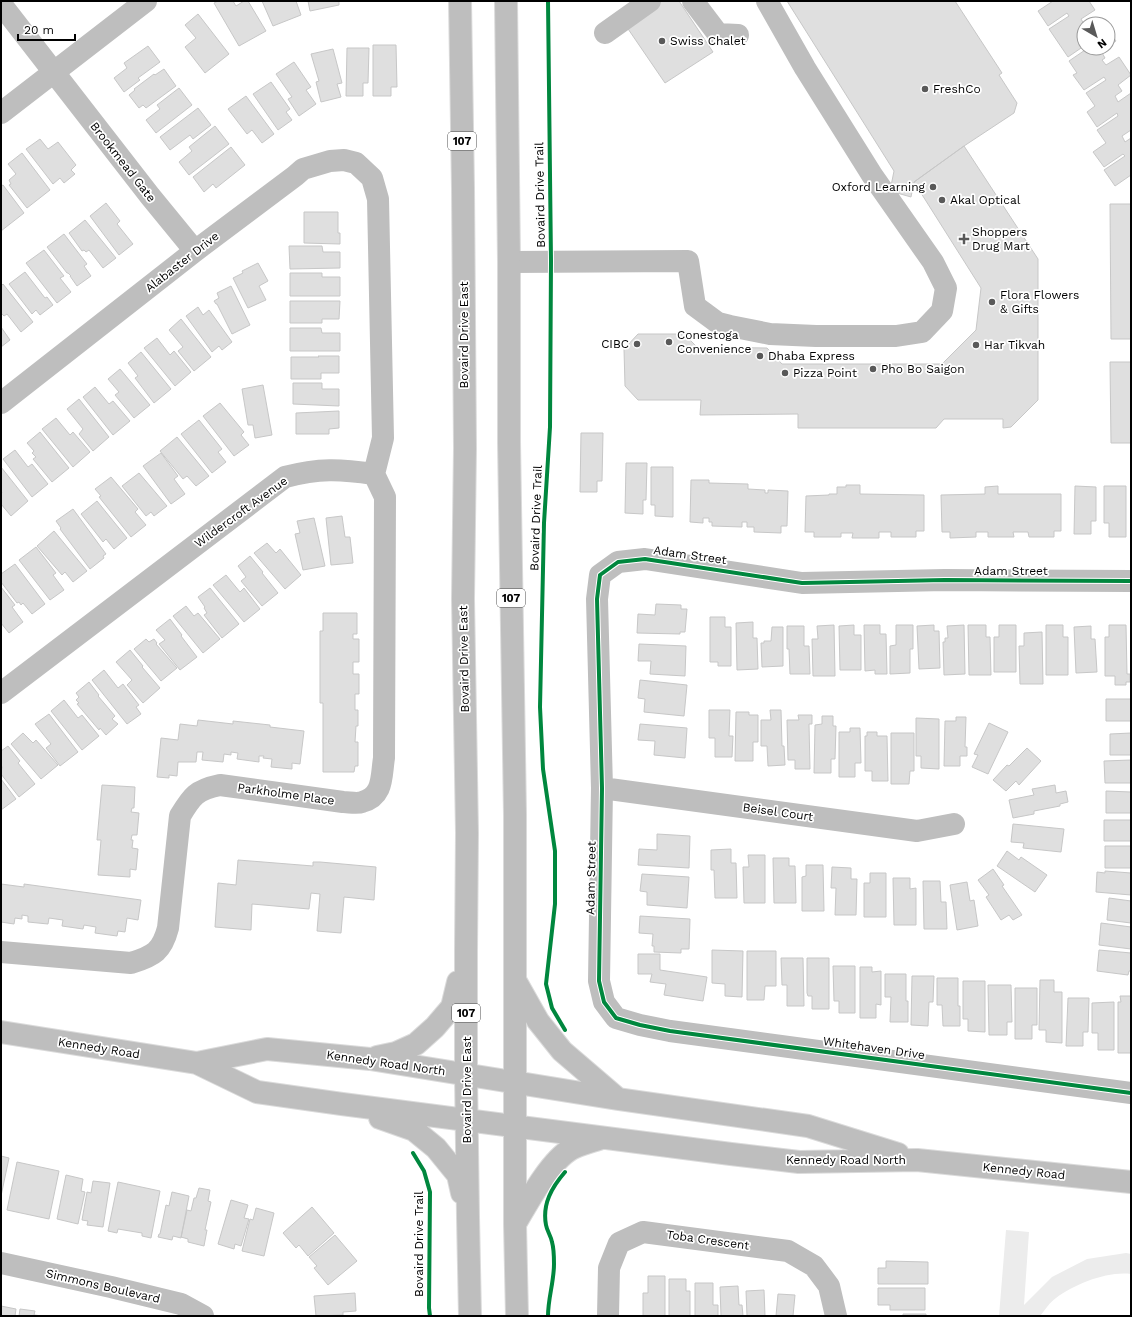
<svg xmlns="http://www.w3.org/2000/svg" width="1132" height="1317" font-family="'Work Sans',sans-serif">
	<rect width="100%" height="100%" fill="#fff"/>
	<!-- green -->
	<path fill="#ececec" d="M1006,1230L1029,1232L1024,1305L1052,1277L1087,1259L1126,1253L1131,1254V1274C1107,1271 1075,1284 1056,1298C1050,1302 1045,1310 1040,1316H999Z"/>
	<!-- building -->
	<path fill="#dfdfdf" stroke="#c7c7c7" d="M218,1H233L236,6L244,1H248L266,31L239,46L214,3Z
		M262,1H296L301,15L273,26Z
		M308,1H339V5L310,11Z
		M657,1H679L713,52L665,83L624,23Z
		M787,1H955L1002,73L999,75L1017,103L1014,113L964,146L914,182L911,197L890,191L894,171Z
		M1053,1H1089L1095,10L1081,19L1084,24V46L1068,57L1049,29L1069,16L1067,13L1048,26L1038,11Z
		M198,14L229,54L205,73L185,47L196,38L185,25Z
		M1108,30L1116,41L1108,46Z
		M373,45H396L397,87H391V96H373Z
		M148,46L160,62L138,78L140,80L124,92L114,78L127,68L124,63Z
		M347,48H369L368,83H363V96H346Z
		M1088,48H1106L1101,51L1105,58L1102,60L1106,65L1119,57L1131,75L1118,85L1122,91L1115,96L1118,102L1131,93V130L1122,136L1125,142L1131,138V175L1115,186L1104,170L1125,156L1123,154L1104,167L1093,152L1106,143L1097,130L1118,116L1117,113L1097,127L1087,112L1095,106L1086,93L1106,80L1104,77L1084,90L1073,75L1077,73L1069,61Z
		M333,49L342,83L337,84L341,97L321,102L316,82L319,81L311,54Z
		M294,62L311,87L306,90L316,104L299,116L288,99L292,97L276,74Z
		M164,69L176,86L146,108L143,105L139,108L129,95L135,90L134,89L154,74L155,75Z
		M271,82L290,109L286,112L292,120L278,130L253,94Z
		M179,88L192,105L156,133L146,120L160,109L157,105Z
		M246,96L274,134L262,143L252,130L247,134L228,109Z
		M198,108L211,125L193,139L190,135L170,150L160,137Z
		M215,126L229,144L189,175L179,162L192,151L189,147Z
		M40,139L48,149L58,142L76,165L71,170L75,174L64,183L60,178L53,184L26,149Z
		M964,146L1038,259V400L1011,427L1003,428V419H944L936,428H798V414L700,415L701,400H638L625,386L624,349L638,334H684L697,347L767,348L782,364H942L976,330L981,288L914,182Z
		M231,147L245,165L216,188L213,184L204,192L193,177Z
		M22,153L50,190L27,208L9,185L11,184L9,180L16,174L8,164Z
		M3,185L24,213L1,231V186Z
		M106,203L120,221L117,224L133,244L119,255L90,216Z
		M1110,204H1131V339H1111Z
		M304,212H338V233H340V244L304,243Z
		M85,220L116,258L103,268L89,250L86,252L84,250L82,251L69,233Z
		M64,234L87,264L84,266L91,276L77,286L70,276H71L68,273H67L47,247Z
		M289,246H322L323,252H340V268L290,269Z
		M44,250L64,276L60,278L71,292L57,303L26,263Z
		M258,263L268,281L259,286L266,300L248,308L233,278L243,273L242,271Z
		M25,272L45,298L47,297L53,305L40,315L36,310L32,314L9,284Z
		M290,273H322V277H340V296H290Z
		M3,284L33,322L21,332L7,314L4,316L2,314L1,315V286Z
		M231,286L250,325L232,334L217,304H216L214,301L219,298L217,293Z
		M290,301H340L339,319H322V323H290Z
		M198,307L203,315L209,310L232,342L222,350L219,346L212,352L186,316Z
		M181,319L211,357L194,371L178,351L183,347L169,330Z
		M1,327L10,340L1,347Z
		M290,328H321L322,333H340V351H290Z
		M157,338L170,355L174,351L191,372L175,386L144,348Z
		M141,352L171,389L154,403L135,378L138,376L128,363Z
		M318,356H339V373H321V379H291V357H319Z
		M1110,362H1131V443H1111Z
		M120,369L150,405L134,418L115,395L119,392L108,379Z
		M293,383H322V389H339V406L293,404Z
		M263,385L272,435L255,438L253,425H248L242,389Z
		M95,387L109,404L113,401L130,421L113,435L83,397Z
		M79,399L109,437L93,451L79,434L83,429L67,409Z
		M220,403L244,432L241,435L249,445L234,456L203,416Z
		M339,411V428L329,429V434H296V413Z
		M56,418L70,435L73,432L90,452L73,467L42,429Z
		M199,420L222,449L218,452L226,462L212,473L181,434Z
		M40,432L69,468L52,482L33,459L36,457L32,453L34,451L27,443Z
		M581,433H603L602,481H597V492H580Z
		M177,437L209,476L196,486L187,476L183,479L160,451Z
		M15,450L28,467L32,464L48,484L32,497L3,459Z
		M161,453L178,476L174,479L185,494L171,504L143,466Z
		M626,463H647L646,500H643V514L625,513Z
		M1,467L28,501L11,516L1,504V494L2,492L1,491Z
		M651,467H673V517L655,516V505H651Z
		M139,473L167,506L154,516L151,512L146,516L122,486Z
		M111,477L138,509L135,512L146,525L131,537L99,497L101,496L95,489Z
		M691,480H709V483L748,484V489L765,490V493H768V490L788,491L787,526H781V533L754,532V527H747V522H742V527L712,526V522H709V518H703V523L690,522Z
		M846,485H860V494L924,495V531H916V537H891V532H879V538H852L853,533H841V537H814V532H805L806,496L829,495V494H837V487H846Z
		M998,486V494H1061V531H1054V537H1029L1028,532H1013L1014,537H988V532H976V537L950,538V532H942L941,495L985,494V487Z
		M1075,486L1096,487V521H1091V534H1074Z
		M1104,486H1126V537H1109V523H1104Z
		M97,501L127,538L114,549L106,539L103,542L81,514Z
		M73,509L106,554L103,556L104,558L90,569L60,529L61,528L56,521Z
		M342,516L345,537H350L353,563L331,565L326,518Z
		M314,518L325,566L303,570L295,534L300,533L297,521Z
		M54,531L87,571L73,582L65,572L62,575L37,546Z
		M267,543L276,553L280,549L301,575L285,589L254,553Z
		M36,547L56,573L53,575L64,590L50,600L19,560Z
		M250,556L263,572L262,573L278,593L262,606L241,581L246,577L238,566Z
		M15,564L45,604L32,614L23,603L21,605L19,602L17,603L1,582V574Z
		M226,575L240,592L244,588L260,609L244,622L213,585Z
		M1,587L15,605L12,607L23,622L9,633L1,623Z
		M210,588L239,624L222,638L204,615L207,613L204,608L205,607L198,597Z
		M656,604L681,605V609H687L685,632H680V634L637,633L638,614L655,615Z
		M186,606L194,616L198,613L220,639L203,653L173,616Z
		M323,613H357V634H353V639H359V662H353V674H359V694H355V710H358V726H356L355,742H358V766H355L354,772H323V703H320V631H323Z
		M710,617H725V627H731V666H718V662H710Z
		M170,619L182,635L181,636L197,657L180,670L159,644L165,640L156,630Z
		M753,622V638H757L758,669L737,670L736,623Z
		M834,625L835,676H813L812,639H818L817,626Z
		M854,625V635H861V670H840L839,626Z
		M864,625H880V634H886L887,674H875V670L865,671Z
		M896,625H913V649H910V673L890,674V646L896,645Z
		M934,625V631H939L940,668L919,669L917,626Z
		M964,625L965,674L944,675L943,642H945V638H948L947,626Z
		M968,625H986V637H990L991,675H969Z
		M999,625H1016V672H994V637H999Z
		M1046,625H1063V637H1068V675H1046Z
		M1109,625H1126L1127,674H1130V682H1126V685H1115V676H1105V637H1109Z
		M787,626H804V646H809L810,674H790L789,649H787Z
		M1091,626V639H1095L1097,672L1076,673L1074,627Z
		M772,627H783V666L762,667L761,643H764V641H771Z
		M1042,632L1043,684H1020L1019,646H1024V633Z
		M146,639L149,642L154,639L157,643L156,644L177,668L161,681L134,649Z
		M639,644L686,646L685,676L650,674L651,661H638Z
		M130,650L143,666L142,667L160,688L143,703L127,685L132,680L116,662Z
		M104,670L118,688L123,684L139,705L136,707L141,714L127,724L92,680Z
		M640,680L687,685L684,716L644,712L645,699L638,698Z
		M89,682L99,695L98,696L115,716L112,719L118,724L106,735L100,728L99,730L77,704L79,703L76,700L79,697L76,693Z
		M1106,699H1131V721H1106Z
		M64,700L78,718L82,715L99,736L82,750L51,711Z
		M709,710H730L729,736H733L732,757H715V738H709Z
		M770,710H781L782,746H784L785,765L768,766L767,746H761V720H771Z
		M736,712H749V715H758V742H753V761H735Z
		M49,714L78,752L60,766L46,748L51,744L35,724Z
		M798,715H812V724H809L810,769H795V760H788L787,720H799Z
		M822,716H833V726H836L835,759H831V773H814L815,725L822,724Z
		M956,717H966L965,747H967V756H960V766H944L945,721H956Z
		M916,718L939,719V769L921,768V756H916Z
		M198,720L233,724V721L270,725V727L304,731L300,764L292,763V769L271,767L272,759L263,758L264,756H259V762L237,759L238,753L231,752V755L224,754L223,762L202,760L203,752H197L196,762H178L177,776L169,775V778L157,777L161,738L178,740L180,724L197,726Z
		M989,723L1008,732L988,774L972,767L978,755L974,754Z
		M640,724L687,728L685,758L654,755L655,741L638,740Z
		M850,728H860L861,763H855V777H839V732H850Z
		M867,732H877V736H887L888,781H872V771H865V736H867Z
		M23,733L33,743L36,740L58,765L41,779L11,744Z
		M891,733H914V771H910L909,784H891Z
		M1131,733V755H1110V734Z
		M8,746L20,761L18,763L35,784L19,797L1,774L2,767L1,765V751Z
		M1027,748L1041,761L1019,785L1016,781L1006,791L993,780L1007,765L1009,766Z
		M1131,760V783H1105L1104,761Z
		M1,779L16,799L1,810Z
		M102,785L135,787L134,808H132L131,812L139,813L137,835H132L131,840H133L132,848L138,849L136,870L130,869V877L98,875L101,840H97Z
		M1055,785L1056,793L1066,791L1068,802L1060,804V806L1034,811V814L1013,818L1009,800L1034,795L1032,789Z
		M1106,791L1131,792V813H1106Z
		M1104,820H1131V841H1104Z
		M1013,824L1064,829L1061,852L1023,848L1024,843L1011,842Z
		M657,834L690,836L689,868L638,865L639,849L657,850Z
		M1105,846H1131V868H1105Z
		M731,849V863H736L737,898H715L714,870H711V850Z
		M1007,851L1019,860L1021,857L1047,875L1035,892L997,866Z
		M748,855H765V903H744L743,867H749Z
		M773,858H789V866H795L796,903H774Z
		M238,860L313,866V862H320L376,867L374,900L344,897L341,933L317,931L320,894L311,893L309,909L252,904L251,930L215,927L218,883L236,885Z
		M806,865H823L824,911H802V877L806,876Z
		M832,867L851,868V879H857L856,915H835L836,888H831Z
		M993,869L1004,885L1002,886L1022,915L1013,920L1009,915L1001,920L986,897L989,895L978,880Z
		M1105,871L1131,873V895L1096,892L1097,872L1105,873Z
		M870,873H886V917H864V883H870Z
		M642,874L689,877L687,908L647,905V892L640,891Z
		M893,878H910V889L916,888V925H894Z
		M923,881H940L941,902H946L947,929H924Z
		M967,882L970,901L974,900L978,926L957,930L950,885Z
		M1,884L24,887V884L141,900L138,920L127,918L125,932L118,931L117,936L95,933L96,927L84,925L83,929L62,926L63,920L49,918L48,924L28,922V916L22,915V919L15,918L14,924L1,922Z
		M1109,898L1131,901V923L1107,920Z
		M640,916L690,919L689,949H681V953L654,952V946H652L653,934L639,933Z
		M1101,923L1131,927V949L1099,945Z
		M712,950L743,951L742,997L725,996V984L712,983Z
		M1099,950L1131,953V971H1129L1128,975L1097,971Z
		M747,951H776V986H765L764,1000H747Z
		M638,954H660V970L707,977L703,1001L664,995L666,984L650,982L652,974H638Z
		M781,958H803L804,1006H787V985H782Z
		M807,958H829V1009H812V996H808L807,993Z
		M833,966H855V1013H839V1001H834Z
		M860,967H872V972L881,971V1005L876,1004V1018H860Z
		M885,974H906V1001H908V1022H890L891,997H885Z
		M912,976H934L933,1002H929L928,1026L911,1025Z
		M937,978H958V1006H960V1026H943L942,1005H937Z
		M1040,980H1054V992H1062V1043L1046,1042V1030H1039Z
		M963,981H985V1032L968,1031V1019H963Z
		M988,985H1011L1012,1022H1007V1035H989Z
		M1015,988H1037V1025H1032V1039H1015Z
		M1120,996H1131V1053H1118V1002H1121Z
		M1068,998H1089L1088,1032H1083V1046H1066Z
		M1114,1002V1050H1098V1033H1092V1003Z
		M1,1156L9,1158L1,1196Z
		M17,1162L59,1171L49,1219L7,1210Z
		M66,1175L83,1179L81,1191L85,1192L78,1224L57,1219Z
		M93,1181L110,1183L103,1227L87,1225L88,1221L82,1220L87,1192L91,1193Z
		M118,1182L160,1191L151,1238L142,1236V1233L118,1229L117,1233L108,1231Z
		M199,1188L210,1190L208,1201L211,1202L205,1230H207L204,1246L188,1242V1239L181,1237L187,1210L191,1211L194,1198H196Z
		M172,1192L189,1196L181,1238L173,1236L172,1240L158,1237L159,1234H160L166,1205L169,1206Z
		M231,1200L248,1205L244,1218L249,1219L241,1246L235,1244L234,1249L218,1244Z
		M312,1207L334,1233L308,1256L299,1245L296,1248L283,1233Z
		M256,1208L274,1213L264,1256L242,1251L250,1219L253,1220Z
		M335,1235L357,1261L328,1285L314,1268L317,1266L309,1257Z
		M886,1261L928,1262V1284H878V1268H886Z
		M648,1276H665V1316H643V1293H648Z
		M669,1279H686V1291H690V1316H669Z
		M695,1283H713V1305H718V1316H695Z
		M738,1286L739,1305H742L743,1316H721L720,1287Z
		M878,1288H925V1310H890V1305H878Z
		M764,1290L765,1316H747L746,1291Z
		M355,1293L356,1311L343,1312V1315L316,1316L314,1296Z
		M778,1294L795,1295L793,1316H776Z
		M1,1306L16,1309L15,1316H1Z
		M20,1309L35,1311L34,1315L42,1316H19Z
		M903,1314H926V1316H903Z"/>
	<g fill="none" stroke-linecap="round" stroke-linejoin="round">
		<defs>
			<path id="major" d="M460,1L463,189L465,448L463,599L467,833L466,951V1075L468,1217L470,1316
				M506,1L509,262V442L515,815V1224L517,1316
				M516,982L538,1021L562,1051L618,1099
				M1,1032L197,1063L257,1092L342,1104L731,1154L799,1162L917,1160L1131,1182
				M377,1057L396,1053L416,1044L435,1027L452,1007L458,982
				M197,1063L267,1049L370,1059L618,1099L808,1126L898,1154
				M380,1118L414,1130L436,1148L458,1175L462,1193
				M515,1224C528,1202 550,1161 571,1149C580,1144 591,1142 601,1138"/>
		</defs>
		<!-- major casing -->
		<use href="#major" stroke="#dbdbdb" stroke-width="24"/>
		<!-- minor -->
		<path stroke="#bebebe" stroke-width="22" d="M693,1L718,34L738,35
			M1,4L150,196L195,251
			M605,33L650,1
			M1,113L146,1
			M509,262L688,261L695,306L718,323L730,326L770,334L816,336H896L922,332L942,311L946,288L933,262L872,175L805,68L767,1
			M1,403L195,251L295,176L303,169L330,161L344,160L356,163L372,178L378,199L383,438L374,474
			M1131,581L945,580L802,583L645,559L618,562L600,575L597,599L602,788L599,981L604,1002L616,1018L640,1025L670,1031L1131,1093
			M1,693L285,477C319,468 340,469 374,474
			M602,788L917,831L954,824
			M1,952L131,963C154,956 162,951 168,928L180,816C192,796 196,790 220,785L343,802C349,802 357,804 362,802C384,796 381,776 384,758L385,497L374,474
			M1,1263L111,1287L181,1304L203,1316
			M608,1316L609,1268L619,1243L643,1232L788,1251L814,1266L829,1286L836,1316"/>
		<!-- major -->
		<use href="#major" stroke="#bebebe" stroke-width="22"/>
		<defs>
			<path id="cycleway" d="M548,1L551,261L550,427L544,523L540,707L543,769L555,851V904L546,984L552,1008L565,1030
				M1131,581L945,580L802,583L645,559L618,562L600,575L597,599L602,788L599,981L604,1002L616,1018L640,1025L670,1031L1131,1093
				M413,1153L424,1171L430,1192L429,1308L430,1316
				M548,1316C548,1298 554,1282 554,1264C554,1257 554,1249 552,1242C551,1236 547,1231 546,1225C542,1204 552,1187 565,1172"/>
		</defs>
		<!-- cycleway casing -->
		<use href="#cycleway" stroke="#fff" stroke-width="6"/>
		<!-- cycleway -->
		<use href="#cycleway" stroke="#00873e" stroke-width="4"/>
	</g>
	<!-- markers -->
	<g fill="#595959" stroke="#fff" stroke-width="1.5">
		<circle cx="662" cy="41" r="4"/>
		<circle cx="925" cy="89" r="4"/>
		<circle cx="933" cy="187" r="4"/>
		<circle cx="942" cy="200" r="4"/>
		<path d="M962 233h4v4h4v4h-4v4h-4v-4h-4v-4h4z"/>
		<circle cx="992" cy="302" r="4"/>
		<circle cx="669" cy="342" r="4"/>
		<circle cx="637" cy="344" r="4"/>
		<circle cx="976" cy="345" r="4"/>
		<circle cx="760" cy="356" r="4"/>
		<circle cx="873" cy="369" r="4"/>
		<circle cx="785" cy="373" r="4"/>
	</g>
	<g text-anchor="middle" stroke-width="3.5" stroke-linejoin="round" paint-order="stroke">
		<!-- shield labels -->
		<g fill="#fff" stroke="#4c4c4c" stroke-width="1">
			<rect x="448" y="132" width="28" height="18" rx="3"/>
			<rect x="497" y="589" width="28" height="18" rx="3"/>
			<rect x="452" y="1004" width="28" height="18" rx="3"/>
		</g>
		<g font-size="11" font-weight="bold" fill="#000">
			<text x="462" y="145">107</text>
			<text x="511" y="602">107</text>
			<text x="466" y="1017">107</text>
		</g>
		<!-- poi labels -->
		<g font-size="12" fill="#000" stroke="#fff" text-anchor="start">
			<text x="670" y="45">Swiss Chalet</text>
			<text x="933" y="93">FreshCo</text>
			<text x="925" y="191" text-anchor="end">Oxford Learning</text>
			<text x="950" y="204">Akal Optical</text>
			<text x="972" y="236">Shoppers<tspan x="972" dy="14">Drug Mart</tspan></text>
			<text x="1000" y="299">Flora Flowers<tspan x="1000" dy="14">&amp; Gifts</tspan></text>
			<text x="677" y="339">Conestoga<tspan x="677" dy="14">Convenience</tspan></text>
			<text x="629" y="348" text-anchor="end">CIBC</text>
			<text x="984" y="349">Har Tikvah</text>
			<text x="768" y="360">Dhaba Express</text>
			<text x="881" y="373">Pho Bo Saigon</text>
			<text x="793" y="377">Pizza Point</text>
		</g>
		<!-- street labels -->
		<g font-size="12" fill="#000" stroke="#fff">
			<text transform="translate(123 162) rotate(52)" y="4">Brookmead Gate</text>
			<text transform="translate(540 195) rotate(-91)" y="4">Bovaird Drive Trail</text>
			<text transform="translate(182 262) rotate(-38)" y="4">Alabaster Drive</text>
			<text transform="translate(464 335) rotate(-90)" y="4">Bovaird Drive East</text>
			<text transform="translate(241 512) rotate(-36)" y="4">Wildercroft Avenue</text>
			<text transform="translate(536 518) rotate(-88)" y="4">Bovaird Drive Trail</text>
			<text transform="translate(690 555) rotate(8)" y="4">Adam Street</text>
			<text x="1011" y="575">Adam Street</text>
			<text transform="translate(464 659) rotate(-91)" y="4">Bovaird Drive East</text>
			<text transform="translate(286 794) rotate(8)" y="4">Parkholme Place</text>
			<text transform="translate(778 812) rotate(8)" y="4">Beisel Court</text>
			<text transform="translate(591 878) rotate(-89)" y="4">Adam Street</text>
			<text transform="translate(99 1048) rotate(9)" y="4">Kennedy Road</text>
			<text transform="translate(874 1048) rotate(8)" y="4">Whitehaven Drive</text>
			<text transform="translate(386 1063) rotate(8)" y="4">Kennedy Road North</text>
			<text transform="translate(467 1090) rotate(-90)" y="4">Bovaird Drive East</text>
			<text x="846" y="1164">Kennedy Road North</text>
			<text transform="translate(1024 1171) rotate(6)" y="4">Kennedy Road</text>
			<text transform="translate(708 1240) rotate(8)" y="4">Toba Crescent</text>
			<text transform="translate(419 1244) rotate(-90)" y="4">Bovaird Drive Trail</text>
			<text transform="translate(103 1286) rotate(13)" y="4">Simmons Boulevard</text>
		</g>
	</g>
	<!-- border -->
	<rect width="1132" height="1317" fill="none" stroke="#000000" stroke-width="4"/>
	<!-- north arrow -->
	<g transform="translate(1096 36) rotate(142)"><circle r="19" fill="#ffffff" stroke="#999999"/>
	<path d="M0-3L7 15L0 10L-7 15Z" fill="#595959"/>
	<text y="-6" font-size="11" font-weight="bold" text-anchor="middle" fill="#000000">N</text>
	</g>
	<!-- scale -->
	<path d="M18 34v6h57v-6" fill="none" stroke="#000000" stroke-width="2"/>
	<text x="24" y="34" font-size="12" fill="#000000" stroke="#ffffff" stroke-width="3" paint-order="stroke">20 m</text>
</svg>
